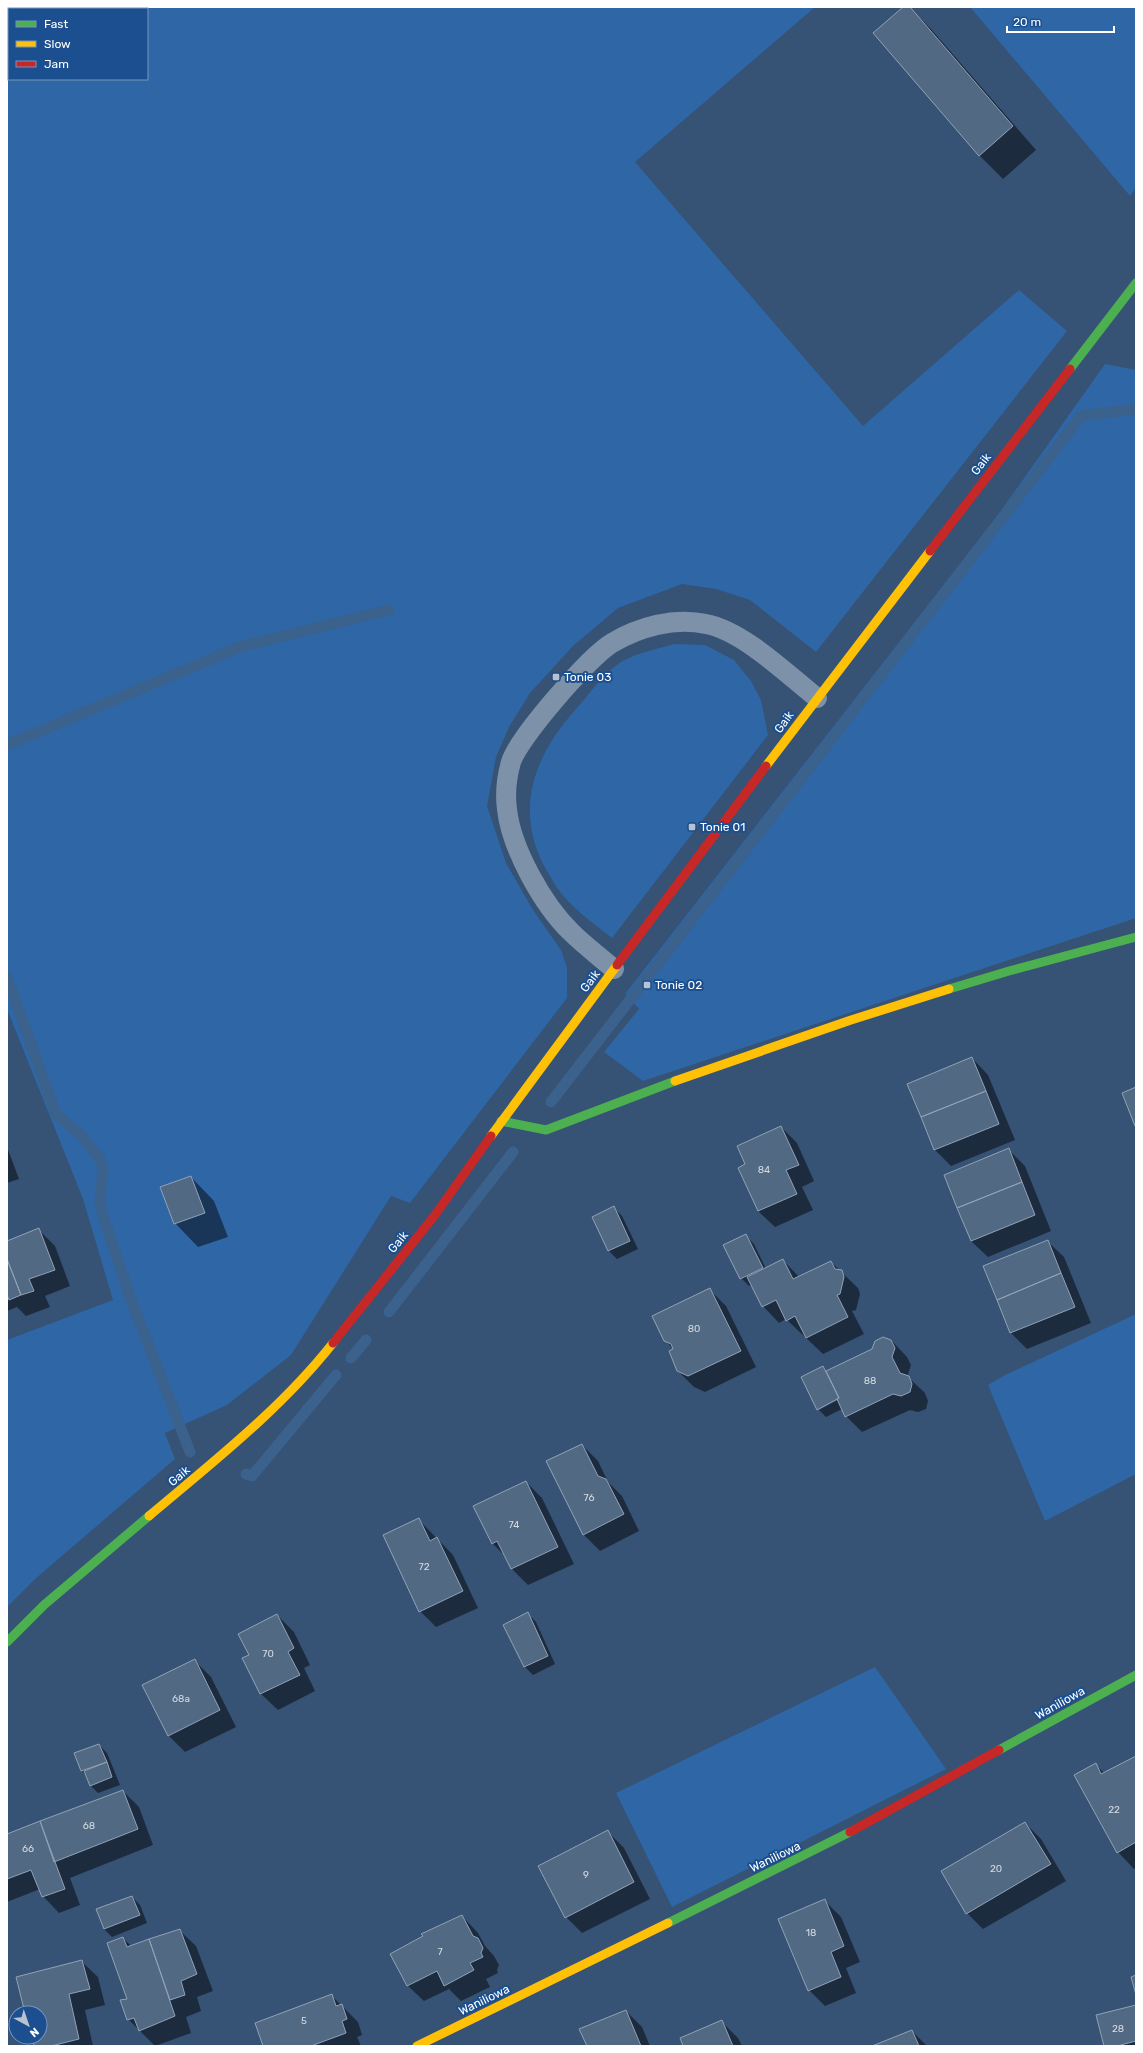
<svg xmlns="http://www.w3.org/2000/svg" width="1143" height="2053" font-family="Rubik,sans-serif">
	<rect width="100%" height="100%" fill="#365274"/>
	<!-- green -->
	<path fill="#2f66a5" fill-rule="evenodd" d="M7,7H815L635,162L863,426L1019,290L1067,331L816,652L750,600L716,589L682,584L618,608L573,646L530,693L509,727L496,757L487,806L506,863L533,910L561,950L567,968V998L410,1203L391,1196L291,1355L227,1405L165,1433L175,1459L35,1579L7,1607V1340L113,1300L83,1199L7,1009ZM9,9H147V79H9Z
		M970,7H1136V188L1130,196Z
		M1105,364L1136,370V918L643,1081L604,1052L639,1009L625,994L995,519Z
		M674,644L705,645L734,660L751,681L761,700L768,735L612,938C597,926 581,915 568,901C560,893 553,882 547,871C513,812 533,757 576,709C588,696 599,679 613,668C629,654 654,650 674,644Z
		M1136,1314V1474L1045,1521L988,1385L1005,1375Z
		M875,1667L946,1769L672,1907L616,1793Z"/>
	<!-- shadow -->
	<path fill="#0007" d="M905,7H909L931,29L1036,150L1003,179L979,155Z
		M972,1058L988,1075L1015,1140L951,1166L935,1150Z
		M781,1127L797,1143L814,1181L802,1187L813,1210L775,1227L758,1211L747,1165Z
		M7,1147L19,1179L7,1183Z
		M1008,1149L1025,1166L1051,1231L988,1257L971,1241Z
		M191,1177L214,1201L228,1237L198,1247L175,1223Z
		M614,1208L622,1216L638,1249L617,1259L609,1251L593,1218Z
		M38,1229L55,1246L70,1286L45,1296L50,1307L26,1316L17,1307L7,1311V1242Z
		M746,1236L754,1244L766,1269L783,1260L799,1277L831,1262L858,1288L860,1294L856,1310L852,1311L864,1334L823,1354L786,1319L779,1323L763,1306L752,1285L749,1286L741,1278Z
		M1047,1241L1064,1257L1091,1323L1027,1349L1011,1333L984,1267Z
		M710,1290L726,1306L756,1367L705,1392L694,1387L677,1370L674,1350L665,1340Z
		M891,1340L907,1357L911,1365L908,1374L911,1380L925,1393L928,1401L926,1409L918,1412L910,1410L862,1432L846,1416L842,1409L826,1417L819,1410L838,1400L823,1367L827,1372Z
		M582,1445L598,1461L608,1482L622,1496L639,1531L600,1551L583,1534Z
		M526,1482L542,1498L574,1564L528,1585L512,1569L506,1557L493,1544L475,1507Z
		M418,1519L453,1555L478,1608L436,1627L420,1611Z
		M528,1614L536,1622L555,1664L533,1675L525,1667Z
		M277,1615L294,1632L310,1665L304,1668L315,1691L278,1710L261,1694L244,1659L250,1655Z
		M194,1660L211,1677L236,1727L185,1752L169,1736L144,1686Z
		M99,1745L107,1753L120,1785L98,1793L90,1785L87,1776L82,1771L75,1754Z
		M1136,1757V1867L1134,1869L1118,1852L1095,1764L1104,1773Z
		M123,1791L139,1807L153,1845L70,1878L80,1905L59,1913L43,1896L40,1889L7,1902V1835Z
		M1025,1823L1041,1839L1066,1881L983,1929L967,1913Z
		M607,1831L624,1848L650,1899L582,1933L566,1917Z
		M132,1897L140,1905L147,1923L112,1937L104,1929Z
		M825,1901L841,1917L860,1962L846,1968L856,1993L825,2006L809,1990Z
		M462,1916L478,1933L485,1946L494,1956L499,1965L497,1970L498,1973L486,1979L490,1987L461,2001L449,1989L424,2001L407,1985Z
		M179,1930L196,1946L213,1991L197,1997L201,2011L186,2017L191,2033L155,2046L128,2019L123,1938L132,1947Z
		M81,1961L98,1977L105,2005L85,2010L93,2046H35L33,2037H40V2013H26Z
		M332,1996L358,2022L362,2035L357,2037L361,2046H265Z
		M1136,2006V2046H1105Z
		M626,2011L642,2027L650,2046H588Z
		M722,2022L738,2038L742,2046H684Z
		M912,2031L927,2046H875Z"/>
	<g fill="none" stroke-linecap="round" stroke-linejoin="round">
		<!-- stream -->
		<path stroke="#3b618d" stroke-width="11" d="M7,745L242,646L389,610
			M7,977L56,1114L82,1136L100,1159L103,1168L100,1204L104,1219L131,1300L190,1452
			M551,1102L1081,416L1136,409
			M389,1312L513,1152
			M351,1358L366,1340
			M246,1474L252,1476L336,1375"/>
	</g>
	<!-- building -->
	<path fill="#526984" stroke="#92a2b6" d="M903,7H910L1013,126L979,156L873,33Z
		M972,1057L986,1091L921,1117L907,1084Z
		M1136,1087V1126H1135L1122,1093Z
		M986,1091L999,1124L934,1150L921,1117Z
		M781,1126L799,1165L786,1170L797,1194L758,1211L738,1168L745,1164L737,1146Z
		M1009,1148L1022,1182L957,1208L944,1175Z
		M191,1176L205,1213L174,1224L160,1187Z
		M1022,1182L1035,1215L971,1241L957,1208Z
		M614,1206L630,1241L608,1251L592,1217Z
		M39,1228L55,1270L29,1279L34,1291L21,1295L7,1259V1241Z
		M746,1234L763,1268L740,1279L723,1245Z
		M1048,1240L1061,1273L997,1300L983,1266Z
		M7,1259L21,1295L9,1300L7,1295Z
		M783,1259L793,1279L831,1261L835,1269L842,1270L844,1277L840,1294L837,1295L848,1317L806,1338L795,1316L786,1321L776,1300L762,1307L747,1277Z
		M1061,1273L1075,1307L1010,1333L997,1300Z
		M710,1288L741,1351L688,1376L677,1371L669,1351L673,1349L671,1344L664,1341L652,1316Z
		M883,1337L891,1340L895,1348L892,1357L900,1373L909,1376L912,1384L910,1392L901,1396L893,1394L845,1417L837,1399L839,1398L826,1371L872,1349L875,1341Z
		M823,1366L839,1398L817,1410L801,1377Z
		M582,1444L598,1476L606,1479L624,1514L583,1535L546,1461Z
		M526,1481L558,1547L511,1569L497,1541L492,1544L473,1506Z
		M419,1518L430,1541L437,1537L463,1591L419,1612L383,1535Z
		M528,1612L548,1656L524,1667L503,1625Z
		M277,1614L294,1648L288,1652L300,1675L260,1694L242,1658L249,1655L238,1634Z
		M195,1659L220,1710L168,1736L142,1685Z
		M99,1744L107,1762L81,1771L74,1753Z
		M1136,1756V1842L1117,1853L1074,1775L1096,1763L1101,1774Z
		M107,1762L112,1777L90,1786L84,1771Z
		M123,1790L138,1829L54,1862L40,1821Z
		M40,1821L65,1889L42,1897L31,1870L7,1879V1834Z
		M1025,1822L1051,1864L966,1914L941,1871Z
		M608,1830L634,1882L565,1918L538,1866Z
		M132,1896L140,1915L104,1929L96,1909Z
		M825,1899L844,1946L831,1952L841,1977L808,1991L778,1919Z
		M462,1915L473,1936L478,1938L483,1948L481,1953L483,1957L470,1963L474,1970L444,1986L437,1971L407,1986L390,1954L423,1936L421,1934Z
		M180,1929L197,1974L181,1981L185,1995L170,2000L149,1939Z
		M123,1937L127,1947L149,1939L175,2016L139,2031L134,2018L127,2020L120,2000L127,1999L107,1943Z
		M82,1960L90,1989L69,1994L79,2039L51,2046H34L32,2037H40V2013H25L16,1977Z
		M1136,1975V1995L1131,1977Z
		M332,1994L336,2006L342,2004L347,2019L342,2021L346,2033L311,2046H263L255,2023Z
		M1136,2005V2041L1117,2046H1104L1096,2015Z
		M626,2010L641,2046H587L579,2029Z
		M722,2020L733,2046H683L680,2038Z
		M912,2030L919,2046H872Z"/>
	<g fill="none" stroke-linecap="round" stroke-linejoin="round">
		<!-- lane -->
		<path stroke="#7d92a8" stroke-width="20" d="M614,969C600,957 584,945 571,932C543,905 511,848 507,809C505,794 507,776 511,762C519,737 589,657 612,643C639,627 674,617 706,624C743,631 787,674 817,698"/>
		<!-- fast -->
		<path stroke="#4caf50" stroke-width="9" d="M1070,369L1136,283
			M949,989L1009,971L1136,937
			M501,1121L546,1130L675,1081
			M7,1642L44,1605L149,1516
			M999,1750L1136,1675
			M668,1923L850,1832"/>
		<!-- slow -->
		<path stroke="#ffc107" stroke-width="9" d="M766,766L930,551
			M675,1081L851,1020L949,989
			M491,1136L617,965
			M149,1516C213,1462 281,1409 333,1343
			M417,2046L668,1923"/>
		<!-- jam -->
		<path stroke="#c62828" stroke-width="9" d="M930,551L1070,369
			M617,965L766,766
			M333,1343L435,1215L491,1136
			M850,1832L999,1750"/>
	</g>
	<!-- markers -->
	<g fill="#b9c2ce" stroke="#1b4f8f" stroke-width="1.5">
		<rect x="552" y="673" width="8" height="8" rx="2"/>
		<rect x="688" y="823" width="8" height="8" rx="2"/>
		<rect x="643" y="981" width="8" height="8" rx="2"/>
	</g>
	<g text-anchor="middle" stroke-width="4" stroke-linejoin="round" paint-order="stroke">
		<!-- number labels -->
		<g font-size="10" fill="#d4dae0">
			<text x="764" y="1173">84</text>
			<text x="694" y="1332">80</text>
			<text x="870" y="1384">88</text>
			<text x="589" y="1501">76</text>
			<text x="514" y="1528">74</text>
			<text x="424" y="1570">72</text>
			<text x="268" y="1657">70</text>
			<text x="181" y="1702">68a</text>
			<text x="1114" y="1813">22</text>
			<text x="89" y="1829">68</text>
			<text x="28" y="1852">66</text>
			<text x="996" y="1872">20</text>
			<text x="586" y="1878">9</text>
			<text x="811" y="1936">18</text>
			<text x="440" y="1955">7</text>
			<text x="304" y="2024">5</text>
			<text x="1118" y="2032">28</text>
		</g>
		<!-- street labels -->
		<g font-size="12" fill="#fff" stroke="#1b4f8f">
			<text transform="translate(981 464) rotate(-52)" y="4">Gaik</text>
			<text transform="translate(784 722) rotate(-54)" y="4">Gaik</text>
			<text transform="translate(590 981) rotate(-53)" y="4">Gaik</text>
			<text transform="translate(398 1242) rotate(-51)" y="4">Gaik</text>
			<text transform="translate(179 1476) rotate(-40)" y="4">Gaik</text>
			<text transform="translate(1060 1703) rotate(-29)" y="4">Waniliowa</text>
			<text transform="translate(775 1857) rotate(-26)" y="4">Waniliowa</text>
			<text transform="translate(484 2000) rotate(-26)" y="4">Waniliowa</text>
		</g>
		<!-- poi labels -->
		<g font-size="12" fill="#fff" stroke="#1b4f8f" text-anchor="start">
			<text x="564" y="681">Tonie 03</text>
			<text x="700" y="831">Tonie 01</text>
			<text x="655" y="989">Tonie 02</text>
		</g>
	</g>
	<!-- border -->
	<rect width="1143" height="2053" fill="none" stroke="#ffffff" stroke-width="16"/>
	<!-- legend -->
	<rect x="8" y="8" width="140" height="72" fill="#1b4f8f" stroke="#7695bc"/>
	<rect x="16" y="21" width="20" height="6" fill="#4caf50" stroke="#7695bc"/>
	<text x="44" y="28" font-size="12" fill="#ffffff">Fast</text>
	<rect x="16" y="41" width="20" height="6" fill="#ffc107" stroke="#7695bc"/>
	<text x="44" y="48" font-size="12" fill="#ffffff">Slow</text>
	<rect x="16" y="61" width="20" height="6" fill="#c62828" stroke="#7695bc"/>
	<text x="44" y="68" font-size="12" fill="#ffffff">Jam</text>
	<!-- north arrow -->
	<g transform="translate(28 2025) rotate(140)"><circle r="19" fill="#1b4f8f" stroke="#7695bc"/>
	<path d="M0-3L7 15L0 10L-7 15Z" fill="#b9c2ce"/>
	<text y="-6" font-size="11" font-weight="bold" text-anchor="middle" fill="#ffffff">N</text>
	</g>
	<!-- scale -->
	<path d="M1007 26v6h107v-6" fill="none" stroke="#ffffff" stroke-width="2"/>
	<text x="1013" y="26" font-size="12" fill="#ffffff" stroke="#1b4f8f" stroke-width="3" paint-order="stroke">20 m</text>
</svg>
